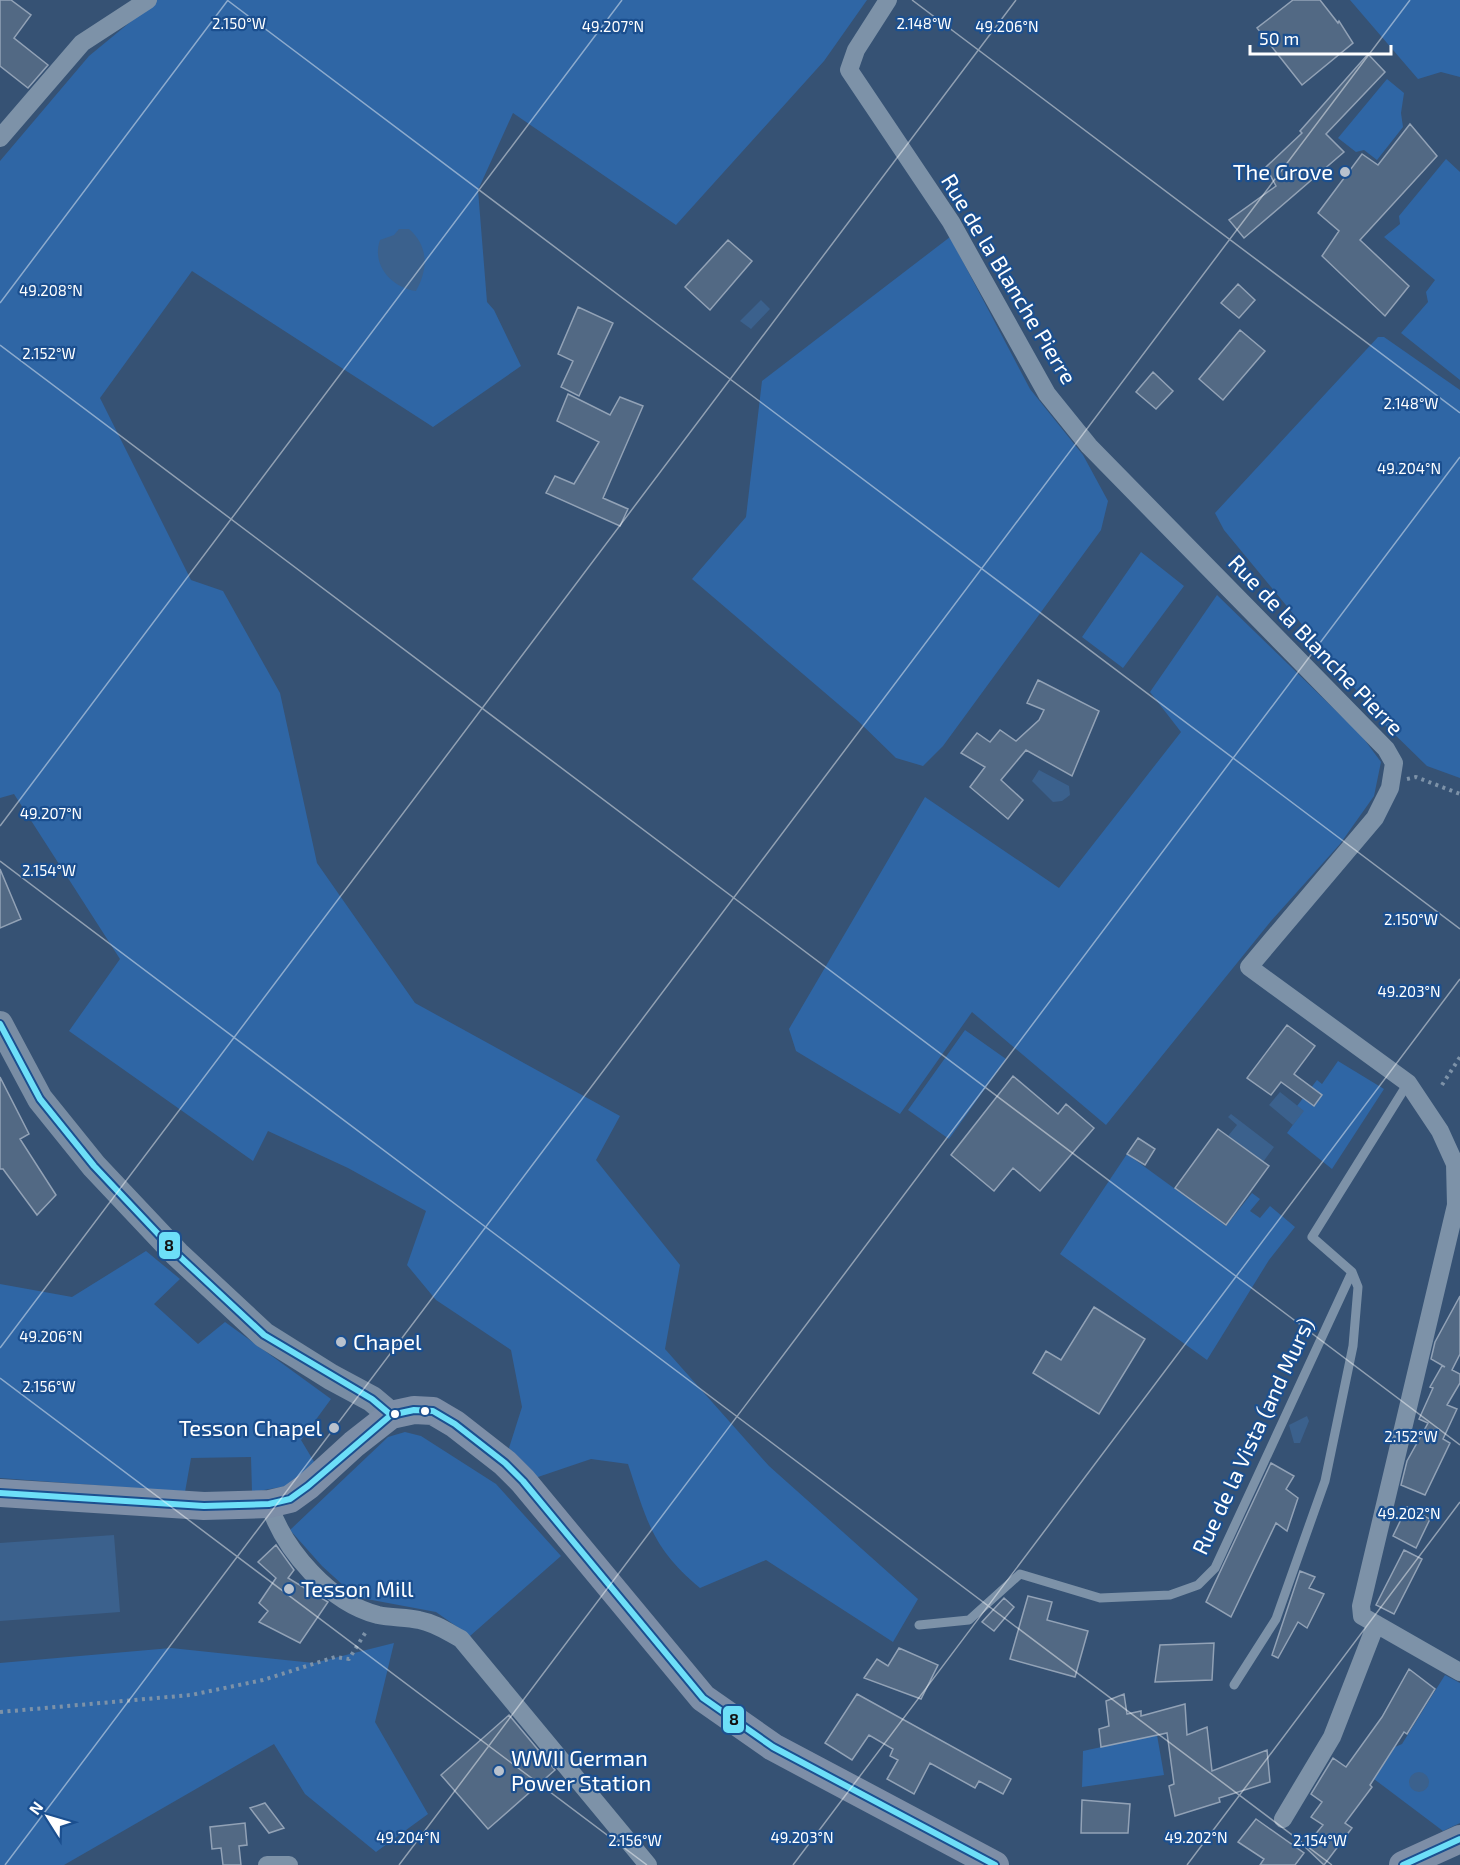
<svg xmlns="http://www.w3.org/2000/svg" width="1460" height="1865" font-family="'Exo 2',sans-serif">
	<rect width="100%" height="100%" fill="#365274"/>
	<!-- green -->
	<path fill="#2f66a5" d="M157,0H867L824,61L676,225L513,113L478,190L487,302L494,310L521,366L433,427L192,271L100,398L191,580L223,591L280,693L317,863L415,1003L620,1116L596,1160L680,1265L665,1349L769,1466L918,1599L893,1642L766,1560L700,1588C652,1548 647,1521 628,1464L591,1459L535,1478L509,1448L522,1407L511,1350L436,1300L407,1265L426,1211L348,1168L268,1131L253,1161L69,1031L120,959L14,794L0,798V161L89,56Z
		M1350,0H1460V77L1441,72L1418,79Z
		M1387,79L1404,93L1401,113L1403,127L1377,160L1364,150L1356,152L1338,138Z
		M1446,159L1460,172V380L1401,333L1428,302L1426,292L1435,280L1384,237L1400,224L1399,216Z
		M950,237L1030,389L1083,455L1108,501L1101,530L943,746L923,766L896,758L858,721L692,579L746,517L762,381Z
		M1378,337H1384L1460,390V778L1427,766L1385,725L1224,530L1215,513Z
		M1141,552L1184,586L1123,668L1082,637Z
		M1217,595L1361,735L1381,762L1374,796L1340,844L1271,921L1106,1125L972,1012L900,1114L796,1051L789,1029L925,797L1059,888L1181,732L1150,692Z
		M965,1030L1006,1059L949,1139L908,1110Z
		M1338,1061L1384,1089L1332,1169L1287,1133L1303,1111L1297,1106L1317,1080L1322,1084Z
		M1127,1154L1226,1226L1252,1193L1260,1199L1250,1211L1260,1218L1270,1206L1295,1227L1269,1260L1207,1360L1060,1254Z
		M146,1251L180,1279L154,1304L198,1344L225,1322L331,1399L301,1440L316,1465L287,1486L252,1492L251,1457L191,1458L185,1492L0,1478V1284L72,1297Z
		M405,1432L421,1436L496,1484L561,1556L470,1636L436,1612L356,1597L322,1566L290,1530L388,1437Z
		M394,1643L375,1722L428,1814L376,1852L305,1794L274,1744L64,1865H0V1663L171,1648L314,1663Z
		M1445,1675L1460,1683V1823L1443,1831L1374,1779L1395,1747L1402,1744Z
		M1157,1735L1164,1775L1082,1787L1083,1751Z"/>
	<!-- water -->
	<path fill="#3b618d" d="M399,229H409C429,246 428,270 416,291C392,288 371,265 380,240L394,235Z
		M761,300L770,309L751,329L740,321Z
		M1039,770L1069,786L1070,795L1062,801L1053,802L1032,781Z
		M1280,1092L1304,1111L1293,1125L1269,1105Z
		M1231,1114L1274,1147L1263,1162L1228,1136L1237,1125L1228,1117Z
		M1307,1416L1309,1421L1300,1443H1294L1289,1425Z
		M114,1535L120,1612L0,1621V1543Z
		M1409 1782a10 10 0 1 1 20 0a10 10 0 1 1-20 0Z"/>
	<!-- building -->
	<path fill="#526984" stroke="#92a2b6" stroke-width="1.5" d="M0,0H11L31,15L14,38L48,65L28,88L0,66Z
		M1293,0H1320L1338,23L1339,21L1353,43L1302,85L1257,28Z
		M1368,54L1385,72L1326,134L1344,152L1244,238L1229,220L1276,186L1266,167L1302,133L1300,131Z
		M1410,124L1437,156L1360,240L1409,286L1385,316L1322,256L1339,231L1318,213L1362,154L1378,165Z
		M728,240L752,261L710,310L685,287Z
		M1238,284L1255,300L1239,318L1221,303Z
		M578,307L613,323L579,396L561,387L573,361L558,354Z
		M1240,330L1265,351L1223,400L1199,379Z
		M1153,372L1173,391L1156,409L1136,392Z
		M568,394L610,415L620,397L643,406L603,498L628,509L620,526L546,493L555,476L574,484L599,442L557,421Z
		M1038,680L1099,711L1072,776L1026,750L1001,780L1023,800L1008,819L970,787L985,767L961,753L977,733L990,742L1000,730L1016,741L1039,720L1044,710L1027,703Z
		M0,869L21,919L0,928Z
		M1287,1025L1315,1046L1294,1074L1322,1095L1314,1106L1281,1082L1271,1095L1247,1078Z
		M1013,1076L1058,1114L1066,1104L1094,1128L1040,1191L1013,1168L994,1191L951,1155Z
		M0,1077L29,1134L20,1139L56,1195L37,1215L3,1169H0Z
		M1218,1129L1269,1166L1226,1225L1175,1188Z
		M1138,1138L1155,1149L1145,1165L1127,1154Z
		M1460,1296V1354L1452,1370L1460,1374V1383L1447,1405L1457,1409L1443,1439L1450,1443L1425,1495L1401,1485L1407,1461L1428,1423L1419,1419L1433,1388L1430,1387L1442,1366L1445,1367L1431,1359L1435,1342Z
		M1094,1307L1145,1339L1099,1414L1033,1373L1046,1351L1061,1360Z
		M1271,1463L1294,1476L1286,1489L1298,1498L1287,1531L1276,1523L1231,1617L1206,1602Z
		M1407,1507L1430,1519L1416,1548L1393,1536Z
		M276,1545L294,1570L288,1578L328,1602L300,1643L259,1622L268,1611L259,1603L276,1578L258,1562Z
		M1404,1550L1422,1559L1394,1614L1376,1605Z
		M1300,1571L1315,1577L1309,1588L1324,1594L1307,1628L1298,1622L1278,1658L1272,1655Z
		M1028,1596L1052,1602L1047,1620L1088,1631L1075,1677L1010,1659Z
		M1004,1598L1014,1607L994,1631L982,1622Z
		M1214,1643L1212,1680L1155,1682L1160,1645Z
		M899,1648L938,1665L921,1699L864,1678L877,1659L888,1666Z
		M1409,1669L1435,1689L1407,1734L1404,1732L1370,1785L1372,1787L1345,1823L1352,1828L1324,1865L1305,1847L1323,1825L1311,1817L1322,1802L1311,1794L1333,1758L1346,1767L1382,1717Z
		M857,1694L1011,1779L1003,1794L979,1781L975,1788L930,1763L914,1794L887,1779L898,1760L890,1756L893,1749L869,1735L852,1760L825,1743Z
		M1124,1694L1127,1714L1141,1711V1716L1185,1704L1187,1735L1207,1727L1212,1771L1267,1750L1270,1782L1219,1798L1220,1802L1175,1816L1169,1786L1174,1784L1167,1733L1101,1747L1099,1729L1109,1726L1106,1701Z
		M509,1715L555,1770L488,1829L441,1775Z
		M1082,1800L1130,1804L1128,1833H1081Z
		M265,1803L284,1828L269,1833L250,1808Z
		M1256,1819L1304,1853L1295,1865H1260L1264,1859L1238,1842Z
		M245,1823L247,1845L239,1846L241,1865H223L221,1848L212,1849L210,1827Z"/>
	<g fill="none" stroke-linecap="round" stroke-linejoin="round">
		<!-- path -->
		<path stroke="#7d92a8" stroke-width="4" stroke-dasharray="3 4.5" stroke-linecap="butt" d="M1407,779L1416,777L1460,794
			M1442,1085L1460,1057
			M0,1712L191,1695L263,1680L335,1657L349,1659L367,1630"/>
		<!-- lane -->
		<path stroke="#7d92a8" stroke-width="9" d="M919,1625L969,1620L1020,1574L1100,1598L1170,1595L1198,1585L1215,1568L1352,1272L1312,1237L1408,1083
			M1234,1685L1276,1619L1325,1481L1353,1346L1358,1287L1352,1272"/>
		<!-- street -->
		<path stroke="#7d92a8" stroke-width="18" d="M888,0L856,50L849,70L951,222L1047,394L1089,446L1386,749L1394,763L1390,788L1375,818L1249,967L1408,1083L1440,1131L1455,1164L1456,1205L1361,1606L1362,1616L1460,1672
			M0,138L82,43L148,0
			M269,1504C284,1550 330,1603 378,1615C392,1618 406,1617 419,1620C435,1623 448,1632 461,1639L648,1865
			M1283,1819L1332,1737L1376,1624
			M267,1865H289"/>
		<!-- secondary -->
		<path stroke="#798da4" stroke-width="26" d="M0,1024L40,1099L94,1166L177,1254L264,1335L331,1377L372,1399L391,1415"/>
		<!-- primary -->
		<path stroke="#7d8ea7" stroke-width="28" d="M0,1493L204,1506L269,1504L290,1499L308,1486L354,1444L391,1415L414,1410L433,1411L455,1424L505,1463L523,1481L703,1698L773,1747L995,1865
			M1403,1865L1460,1839"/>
		<defs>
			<path id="bus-1" d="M0,1024L40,1099L94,1166L177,1254L264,1335L372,1399L391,1415
				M0,1493L204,1506L269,1504L290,1499L308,1486L391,1415L414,1410L433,1411L455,1424L505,1463L523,1481L703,1698L773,1747L995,1865
				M1403,1865L1460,1839"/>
		</defs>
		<!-- bus-1 casing -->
		<use href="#bus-1" stroke="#1b4f8f" stroke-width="10"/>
		<!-- bus-1 -->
		<use href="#bus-1" stroke="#6ddff8" stroke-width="6"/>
	</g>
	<!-- ticks -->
	<path fill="none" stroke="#fff" stroke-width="1.5" stroke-opacity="0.45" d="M227,0L1460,929M912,0L1460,413M0,303L228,0M0,345L1460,1445M0,826L622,0M0,861L1332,1865M0,1348L1016,0M0,1378L647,1865M5,1865L1410,0M399,1865L1460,457M793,1865L1460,979M1187,1865L1460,1502"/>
	<!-- markers -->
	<g fill="#b9c2ce" stroke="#1b4f8f" stroke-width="2">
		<circle cx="1345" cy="172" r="6"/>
		<circle cx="341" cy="1342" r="6"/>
		<circle cx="334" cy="1428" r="6"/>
		<circle cx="289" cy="1589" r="6"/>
		<circle cx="499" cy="1771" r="6"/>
	</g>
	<g fill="#fff" stroke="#1b4f8f" stroke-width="2">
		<circle cx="425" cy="1411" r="5"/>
		<circle cx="395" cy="1414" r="5"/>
	</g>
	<g text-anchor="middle" stroke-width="4.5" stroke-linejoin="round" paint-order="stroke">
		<!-- poi labels -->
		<g font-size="22" fill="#fff" stroke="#1b4f8f" text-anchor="start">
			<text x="1333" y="180" text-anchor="end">The Grove</text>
			<text x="353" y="1350">Chapel</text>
			<text x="322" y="1436" text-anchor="end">Tesson Chapel</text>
			<text x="301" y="1597">Tesson Mill</text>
			<text x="511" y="1766">WWII German<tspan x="511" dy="25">Power Station</tspan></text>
		</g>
		<!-- street labels -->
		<g font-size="22" fill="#fff" stroke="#1b4f8f">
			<text transform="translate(1009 279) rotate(59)" y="8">Rue de la Blanche Pierre</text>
			<text transform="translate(1316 645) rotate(46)" y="8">Rue de la Blanche Pierre</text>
			<text transform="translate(1253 1436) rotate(-65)" y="8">Rue de la Vista (and Murs)</text>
		</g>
	</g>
	<g font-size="15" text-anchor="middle" fill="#fff" stroke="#1b4f8f" stroke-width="4.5" stroke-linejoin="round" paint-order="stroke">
		<text x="239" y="29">2.150°W</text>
		<text x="924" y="29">2.148°W</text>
		<text x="1007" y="32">49.206°N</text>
		<text x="613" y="32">49.207°N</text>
		<text x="51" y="296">49.208°N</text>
		<text x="49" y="359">2.152°W</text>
		<text x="1411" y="409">2.148°W</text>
		<text x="1409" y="474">49.204°N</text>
		<text x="51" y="819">49.207°N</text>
		<text x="49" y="876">2.154°W</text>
		<text x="1411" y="925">2.150°W</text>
		<text x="1409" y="997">49.203°N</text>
		<text x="51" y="1342">49.206°N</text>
		<text x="49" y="1392">2.156°W</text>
		<text x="1411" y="1442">2.152°W</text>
		<text x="1409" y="1519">49.202°N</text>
		<text x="408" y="1843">49.204°N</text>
		<text x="802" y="1843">49.203°N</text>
		<text x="1196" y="1843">49.202°N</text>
		<text x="635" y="1846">2.156°W</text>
		<text x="1320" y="1846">2.154°W</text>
	</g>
	<g stroke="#1b4f8f" stroke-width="2">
		<rect x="158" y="1231" width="23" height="29" rx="6" fill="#6ddff8"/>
		<rect x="722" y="1705" width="23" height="29" rx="6" fill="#6ddff8"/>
	</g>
	<g font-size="16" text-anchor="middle" font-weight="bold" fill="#111">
		<text x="169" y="1251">8</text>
		<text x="734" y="1725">8</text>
	</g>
	<!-- north arrow -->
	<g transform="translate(48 1817) rotate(307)" stroke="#1b4f8f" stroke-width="4.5" paint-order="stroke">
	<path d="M0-4.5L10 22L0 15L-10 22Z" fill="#ffffff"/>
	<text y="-9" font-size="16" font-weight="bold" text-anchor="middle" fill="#ffffff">N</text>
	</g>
	<!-- scale -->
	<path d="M1250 45v9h141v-9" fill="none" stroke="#ffffff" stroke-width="3"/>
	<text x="1259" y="45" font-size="18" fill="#ffffff" stroke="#1b4f8f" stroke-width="4.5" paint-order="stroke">50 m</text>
</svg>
